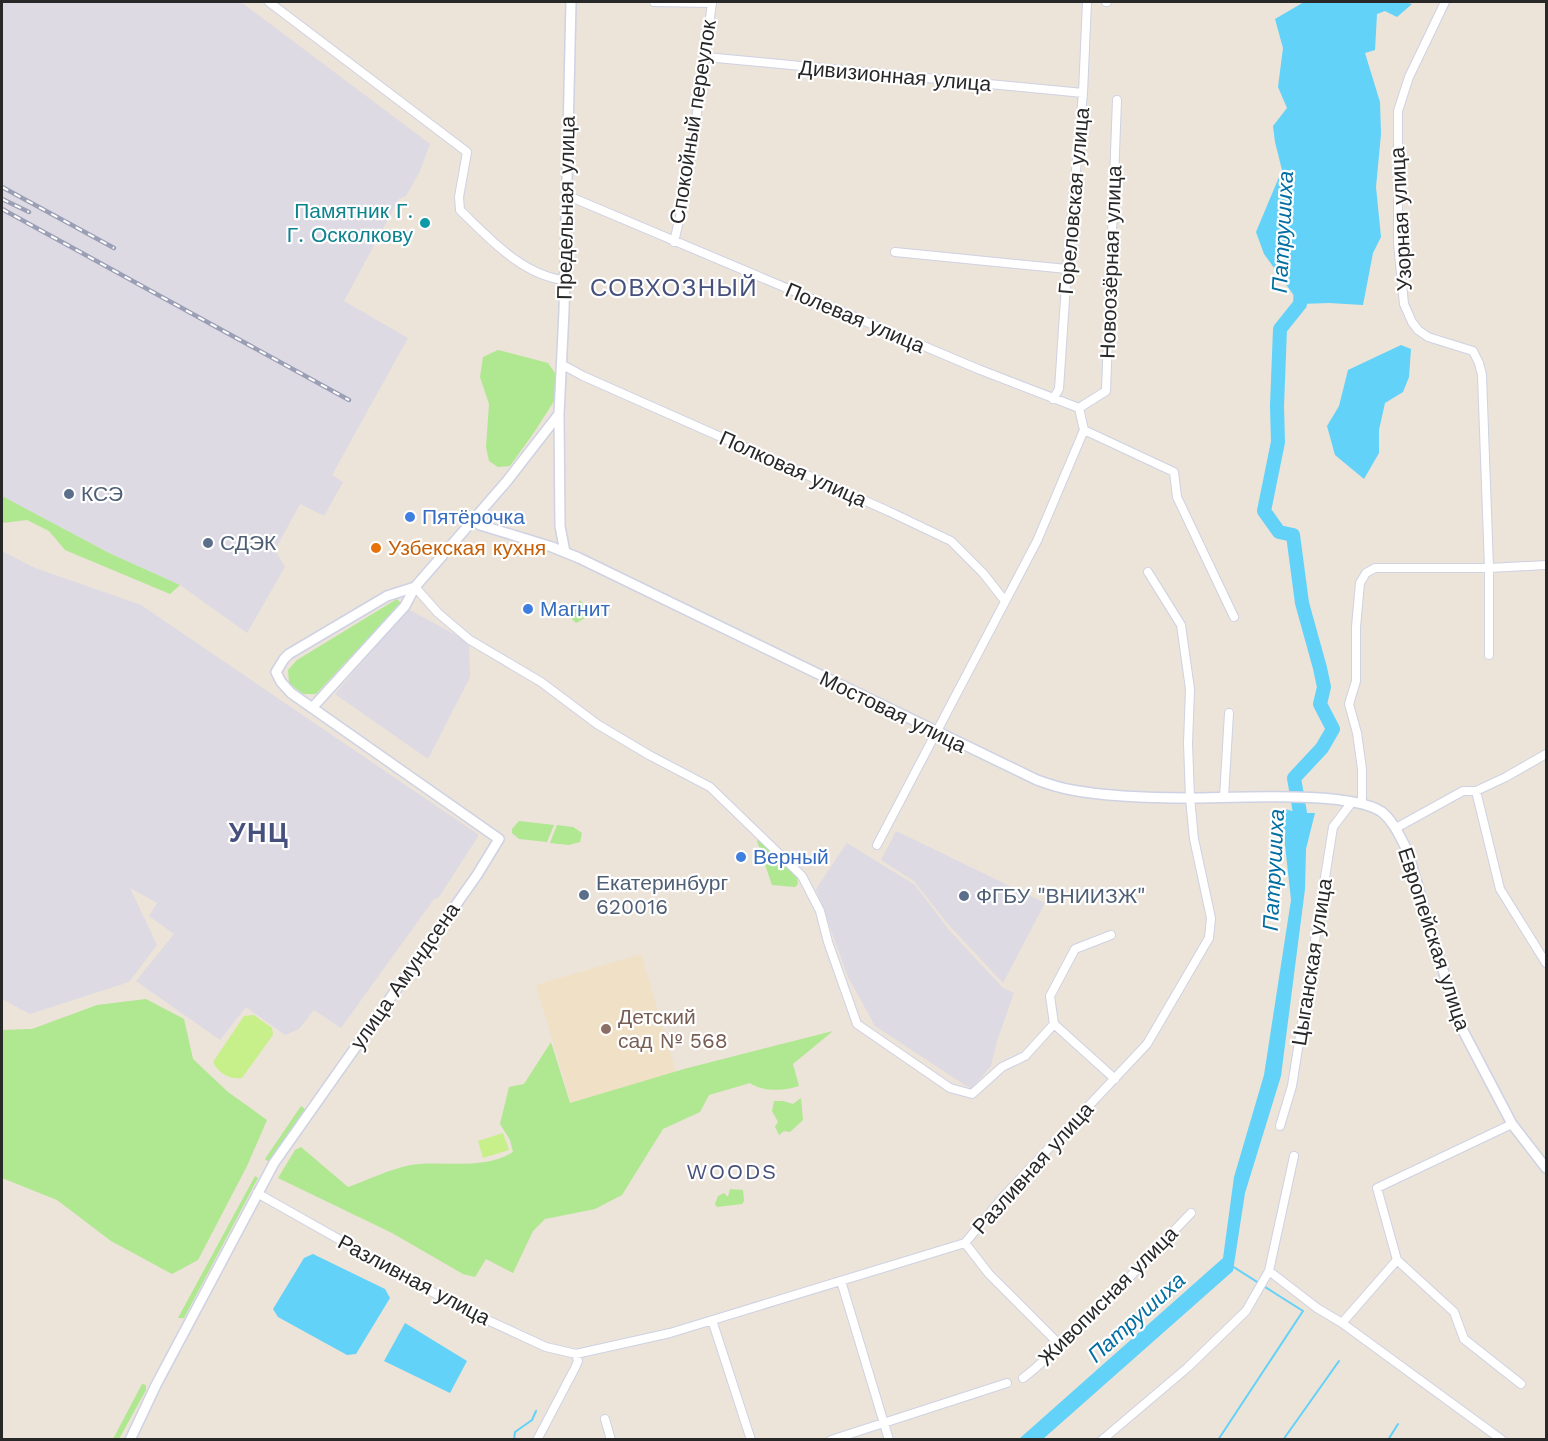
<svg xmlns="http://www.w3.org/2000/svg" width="1548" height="1441" font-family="'Work Sans',sans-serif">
	<rect width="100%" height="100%" fill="#ece3d9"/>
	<!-- industrial -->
	<path fill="#dddae4" d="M2,2H241L430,144L420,171L406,196L399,199L344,301L408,338L332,475L343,482L324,516L300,504L275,550L285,567L247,633L180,585L109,553L2,496Z
		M2,551L35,568L141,605L479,835L439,897L434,899L341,1028L314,1010L299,1029L285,1035L246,1007L220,1040L136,981L174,934L149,916L157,903L130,888L157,945L129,982L30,1014L2,999Z
		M408,609L469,642L470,677L428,759L335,694Z
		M896,831L1045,903L1003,983L947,923L914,881L881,860Z
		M847,843L915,885L949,930L1003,988L1014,993L997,1041L991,1066L971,1089L875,1026L848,977L816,889Z"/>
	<!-- education -->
	<path fill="#f0e1c6" d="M641,954L676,1072L571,1103L536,985Z"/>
	<!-- green -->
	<path fill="#afe890" d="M498,350L548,363L555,373L556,398L535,431L510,466L498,467L489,461L486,447L489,404L480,377L483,357Z
		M2,496L109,553L180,585L170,594L65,550L49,531L27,520L2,523Z
		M397,599L401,603L316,694H303L289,683L288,670L297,660Z
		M580,600L591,615L576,623L571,618Z
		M519,821L554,825L547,842L519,839L512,833V829Z
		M557,825L573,827L582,833L580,842L569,845L550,843Z
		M758,839L762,840L797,878L798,884L795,887L772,885L757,841Z
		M146,999L184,1019L193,1059L228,1092L267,1120L247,1166L198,1260L172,1274L111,1241L57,1200L2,1178V1030L32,1029L97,1005Z
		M833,1031L793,1064L799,1086C785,1091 763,1092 750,1083L709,1095L700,1112L663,1129L622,1195L595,1209L545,1219L533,1231L513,1273L486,1259L475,1277L463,1274L392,1233L278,1178L295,1150L301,1147L348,1187C368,1180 390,1169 411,1165C444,1160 483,1171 513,1152L510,1140L500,1124L509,1087L524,1084L551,1042L570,1103L684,1069Z
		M801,1098L803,1120L790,1132L784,1131L779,1135L775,1127L778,1122L772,1111L774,1101H783L793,1104Z
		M301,1106L305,1109L269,1162L265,1159Z
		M255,1176L258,1178L184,1318H178Z
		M730,1189L743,1190L744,1201L742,1204L717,1207L715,1204L718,1196L724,1193L728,1197Z
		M142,1384L146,1385V1390L119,1439H113Z"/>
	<!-- pitch -->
	<path fill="#c7f08b" d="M254,1015L272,1028L273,1035L242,1078C230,1080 218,1073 213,1062L244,1016Z
		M503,1133L509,1150L483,1158L478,1141Z"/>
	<!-- water -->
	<path fill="#62d2f8" d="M1304,2H1404L1412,4L1397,17L1385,11L1377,14L1375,50L1365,53L1380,102L1381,134L1376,187L1381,237L1373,253L1363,305L1329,303L1300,304L1264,254L1256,232L1282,170L1275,142L1273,126L1287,108L1278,87L1283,48L1275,19Z
		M1401,345L1411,349L1409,377L1403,392L1385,403L1379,430V453L1364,479L1335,455L1327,426L1339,406L1348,370Z
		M1281,808L1300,813H1315L1306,849L1305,889L1281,1076L1245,1193L1233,1271L1043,1439H1019L1223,1258L1234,1177L1264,1075L1291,900Z
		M313,1254L385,1289L390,1298L356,1354L347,1355L278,1317L273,1309L304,1258Z
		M405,1323L467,1361L450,1393L384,1361Z"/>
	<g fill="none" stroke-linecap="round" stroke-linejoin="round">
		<!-- stream -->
		<path stroke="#62d2f8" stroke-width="2" d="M514,1440L515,1432L532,1420L536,1411
			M1218,1440L1303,1311L1232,1266
			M1283,1440L1339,1361
			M1388,1440L1398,1424"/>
		<!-- river -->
		<path stroke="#62d2f8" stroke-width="14" d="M1300,830V813L1294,778L1322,748L1333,729L1320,704L1324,687L1320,668L1302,603L1293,535L1279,532L1264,511L1278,442L1277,406L1280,329L1300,304L1301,286"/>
		<defs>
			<path id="minor" d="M269,2L467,152L459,197L460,210C489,238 522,275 564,280
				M654,2L712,3L687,186L674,242
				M1106,2H1107
				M1445,2L1409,77L1398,111V243L1404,304L1412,322L1418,330L1428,337L1473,351L1479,363L1482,375L1489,568V655
				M706,57L1083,93
				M566,195L978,369L1079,408
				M895,252L1067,269
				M561,364L583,376L888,511L951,541L983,573L1005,601
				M1053,399L1059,389L1067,269L1083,93L1087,2
				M1079,408L1106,391L1117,100
				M1084,430L1174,472L1177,497L1234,617
				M415,587L438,613L470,640L541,682L597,724L649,755L710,787L802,876L820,911L828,942L857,1024L950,1088L972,1094L1002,1067L1025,1056L1054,1024
				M1476,791L1500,889L1546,963
				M1224,797L1229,713
				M1362,804V769L1357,733L1349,704L1356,681V627L1360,583L1366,573L1375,568H1489L1546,565
				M1396,828L1463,791H1476L1506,777L1546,754
				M877,845L1037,541L1084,430L1079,408
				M1111,935L1075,949L1050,996L1054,1024L1115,1079
				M1280,1126L1292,1086L1333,827L1352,802
				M257,1193L457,1306L546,1347L576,1354L670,1333L965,1243L1003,1197L1147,1044L1209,938L1211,918L1194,839L1190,798L1188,743L1190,689L1181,625L1148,572
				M965,1243L989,1274L1059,1344
				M1397,1260L1454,1312L1464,1339L1521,1384
				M1269,1271L1317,1308L1342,1323
				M841,1281L889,1440
				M712,1320L751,1440
				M1023,1378C1043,1364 1057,1345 1077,1332L1191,1213
				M605,1419L611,1440
				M537,1440L575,1368L578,1361L576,1354
				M831,1440L1007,1383
				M1102,1440L1187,1368L1246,1311L1269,1271L1294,1156
				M1502,1440L1342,1323L1397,1260L1377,1188L1512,1124"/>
			<path id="tertiary" d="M474,520L480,525L552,547L579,558L1037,780C1048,784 1060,788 1072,790C1109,797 1154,798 1191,798C1232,798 1351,790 1382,812C1394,822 1400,837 1407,850L1459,1023L1512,1124L1546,1168
				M565,552L560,526L559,414L564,311L571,2
				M312,708L405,606L415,587L507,481L559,414
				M130,1440L156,1385L274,1163L477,875L499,839L291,693L281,682L276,672L284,659L289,654L387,596L415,587"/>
		</defs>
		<!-- minor casing -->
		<use href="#minor" stroke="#ced2e3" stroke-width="10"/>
		<!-- tertiary casing -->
		<use href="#tertiary" stroke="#ced2e3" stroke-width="12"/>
		<!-- minor -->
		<use href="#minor" stroke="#fff" stroke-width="8"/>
		<!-- tertiary -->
		<use href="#tertiary" stroke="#fff" stroke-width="9"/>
		<defs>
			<path id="rail" d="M2,187L114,248
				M2,199L29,212
				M2,209L349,400"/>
		</defs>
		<!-- rail casing -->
		<use href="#rail" stroke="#9b9fb5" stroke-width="4.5"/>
		<!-- rail -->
		<use href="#rail" stroke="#fff" stroke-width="2" stroke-dasharray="7" stroke-linecap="butt"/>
	</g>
	<!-- markers -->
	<circle fill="#0f9aa8" stroke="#fff" stroke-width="2" cx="425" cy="223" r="6"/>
	<g fill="#5c6f8a" stroke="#fff" stroke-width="2">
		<circle cx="69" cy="494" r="6"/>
		<circle cx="208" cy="543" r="6"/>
		<circle cx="584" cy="895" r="6"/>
		<circle cx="964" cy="896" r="6"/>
	</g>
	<g fill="#3f7fe0" stroke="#fff" stroke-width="2">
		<circle cx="410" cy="517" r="6"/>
		<circle cx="528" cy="609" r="6"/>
		<circle cx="741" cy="857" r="6"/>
	</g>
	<circle fill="#e8710a" stroke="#fff" stroke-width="2" cx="376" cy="548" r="6"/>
	<circle fill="#8d6e63" stroke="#fff" stroke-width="2" cx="606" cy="1029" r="6"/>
	<g text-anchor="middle" stroke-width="4.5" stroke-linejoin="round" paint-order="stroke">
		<!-- street labels -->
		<g font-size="21" fill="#282828" stroke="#fff">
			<text transform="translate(895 76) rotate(5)" y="7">Дивизионная улица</text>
			<text transform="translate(693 122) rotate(-81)" y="7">Спокойный переулок</text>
			<text transform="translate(1074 201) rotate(-85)" y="7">Гореловская улица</text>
			<text transform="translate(566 208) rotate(-89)" y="7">Предельная улица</text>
			<text transform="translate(1401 219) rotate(-93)" y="7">Узорная улица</text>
			<text transform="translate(1111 262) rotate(-88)" y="7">Новоозёрная улица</text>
			<text transform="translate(855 318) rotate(23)" y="7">Полевая улица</text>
			<text transform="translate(793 469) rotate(24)" y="7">Полковая улица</text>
			<text transform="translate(893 712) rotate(26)" y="7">Мостовая улица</text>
			<text transform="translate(1434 939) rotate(72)" y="7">Европейская улица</text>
			<text transform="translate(1312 962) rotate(-81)" y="7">Цыганская улица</text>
			<text transform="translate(405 976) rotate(-55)" y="7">улица Амундсена</text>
			<text transform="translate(1033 1168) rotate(-48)" y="7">Разливная улица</text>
			<text transform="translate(414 1280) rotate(28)" y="7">Разливная улица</text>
			<text transform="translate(1108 1296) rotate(-45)" y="7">Живописная улица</text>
		</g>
		<!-- culture labels -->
		<g font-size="21" fill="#0d838f" stroke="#fff" text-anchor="end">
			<text x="413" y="218">Памятник Г.<tspan x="413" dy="24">Г. Осколкову</tspan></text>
		</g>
		<!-- service labels -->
		<g font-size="21" fill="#4e5e75" stroke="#fff" text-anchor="start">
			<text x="81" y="501">КСЭ</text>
			<text x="220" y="550">СДЭК</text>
			<text x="596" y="890">Екатеринбург<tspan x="596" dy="24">620016</tspan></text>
			<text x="976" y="903">ФГБУ "ВНИИЗЖ"</text>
		</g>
		<!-- shop labels -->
		<g font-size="21" fill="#366cbe" stroke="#fff" text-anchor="start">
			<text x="422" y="524">Пятёрочка</text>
			<text x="540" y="616">Магнит</text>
			<text x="753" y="864">Верный</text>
		</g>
		<!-- food labels -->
		<g font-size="21" fill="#c56008" stroke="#fff" text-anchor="start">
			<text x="388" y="555">Узбекская кухня</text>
		</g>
		<!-- education labels -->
		<g font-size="21" fill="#785e54" stroke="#fff" text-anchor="start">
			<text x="618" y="1024">Детский<tspan x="618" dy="24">сад № 568</tspan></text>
		</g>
		<!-- water labels -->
		<g font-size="22" font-style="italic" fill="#036ea2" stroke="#fff">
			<text transform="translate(1282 232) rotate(-87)" y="8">Патрушиха</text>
			<text transform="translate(1273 870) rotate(-87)" y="8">Патрушиха</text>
			<text transform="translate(1136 1317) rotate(-42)" y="8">Патрушиха</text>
		</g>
		<!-- neighbourhood labels -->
		<g font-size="22" letter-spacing="1.5" fill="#46507c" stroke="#fff">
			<text x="732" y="1179">WOODS</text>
		</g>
		<!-- quarter labels -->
		<g font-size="24" letter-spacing="1.5" fill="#46507c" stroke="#fff">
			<text x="674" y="296">СОВХОЗНЫЙ</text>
		</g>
		<!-- district labels -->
		<g font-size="27" font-weight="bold" letter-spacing="1.5" fill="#46507c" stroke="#fff">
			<text x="259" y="842">УНЦ</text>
		</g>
	</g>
	<!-- border -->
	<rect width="1548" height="1441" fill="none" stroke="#282828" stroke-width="6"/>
</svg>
